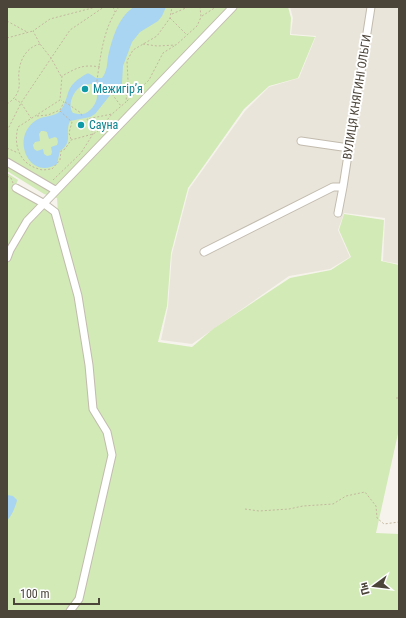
<svg xmlns="http://www.w3.org/2000/svg" width="406" height="618" font-family="'Roboto Condensed',sans-serif">
	<rect width="100%" height="100%" fill="#f6f3ec"/>
	<!-- residential -->
	<path fill="#eae5da" d="M290,7H399V264L383,261L385,218L344,213L338,230L350,257L330,269L289,276L192,344L161,340L168,307L172,254L189,189L245,111L269,87L299,78L316,36L291,34L293,18Z"/>
	<!-- green -->
	<path fill="#d2eab5" d="M7,7H288L291,18L290,35L315,37L298,78L269,86L244,109L188,188L171,253L167,306L158,342L192,347L213,329L290,278L331,270L351,257L339,230L344,214L384,220L381,261L399,265V429L376,533L399,534V611H7V173L18,180L14,189L49,212L58,215L57,198L44,194L7,171Z"/>
	<!-- water -->
	<path fill="#a9d4f2" fill-rule="evenodd" d="M134,7H166L162,16L158,21L140,32L132,42L123,66L122,83L121,87L111,94L95,114L90,117L70,121C64,134 74,141 60,151L57,164C30,181 10,139 35,121C41,116 51,117 58,113C71,100 63,89 80,78C89,72 87,72 96,78H102C107,72 107,64 108,57C112,39 118,17 134,7ZM91,84C94,86 97,90 97,95C98,102 90,113 83,114C80,114 76,114 73,113C67,106 73,90 82,86C85,85 88,84 91,84ZM44,131L47,132L49,139L55,137L57,138L58,142L57,145L51,147L52,152L51,155L47,156L44,154L43,149L37,151L34,149L33,145L35,142L40,141L39,134L41,131Z
		M7,495L13,496L17,500C16,505 11,518 7,520Z"/>
	<g fill="none" stroke-linecap="round" stroke-linejoin="round">
		<defs>
			<path id="minor" d="M301,141L349,148
				M7,162L55,190
				M16,188L43,203L55,212L78,296L89,365L93,409L107,432L112,455L79,599L70,611
				M338,213L343,187L371,7
				M204,252L333,187H343
				M7,258L10,250L27,221L233,7"/>
		</defs>
		<!-- minor casing -->
		<use href="#minor" stroke="#c2bbae" stroke-width="9"/>
		<!-- path -->
		<path stroke="#c4b79f" stroke-width="1" stroke-dasharray="2 2" stroke-linecap="butt" d="M113,7L115,12
			M172,14L188,7
			M202,16L216,7
			M170,18L187,35
			M7,21L27,32
			M7,38L33,31
			M143,44L157,46L176,45L197,26L201,17L200,7
			M100,67C82,64 77,68 62,76L60,100L18,127C13,146 20,164 39,169C43,171 48,169 52,169L60,160L61,151L65,149L71,140L93,134L98,131L112,114L126,102L128,80L127,61L133,50L157,36L170,18L172,7
			M61,76L51,58L40,44L33,31L50,19L96,7
			M95,93C100,65 101,30 119,7
			M112,94L121,106
			M15,99L21,103L31,118
			M127,101L149,80L163,53L174,46
			M65,102L81,113L82,117
			M7,104C13,100 18,95 19,87C20,82 18,77 19,72C20,59 27,47 40,44
			M60,111L72,122L69,133L71,139
			M37,116L48,115L60,110L64,102L61,100
			M7,131L21,103L70,30L104,7
			M7,148L18,153
			M7,176L11,178L13,183
			M53,180L81,153L93,134L87,119L112,114
			M396,398H399
			M245,509L259,511L289,509L303,506L333,504L346,496L365,492L376,506L377,518L384,524L399,522"/>
		<!-- minor -->
		<use href="#minor" stroke="#fff" stroke-width="7"/>
	</g>
	<!-- markers -->
	<g fill="#0f9aa8" stroke="#fff" stroke-width="1.5">
		<circle cx="85" cy="89" r="4"/>
		<circle cx="81" cy="125" r="4"/>
	</g>
	<g text-anchor="middle" stroke-width="4" stroke-linejoin="round" paint-order="stroke">
		<!-- culture labels -->
		<g font-size="12" fill="#0d838f" stroke="#fff" text-anchor="start">
			<text x="93" y="93">Межигір’я</text>
			<text x="89" y="129">Сауна</text>
		</g>
		<!-- street labels -->
		<g font-size="12" fill="#4b4439" stroke="#fff">
			<text transform="translate(357 97) rotate(-81)" y="4">ВУЛИЦЯ КНЯГИНІ ОЛЬГИ</text>
		</g>
	</g>
	<!-- border -->
	<rect width="406" height="618" fill="none" stroke="#4b4439" stroke-width="16"/>
	<!-- north arrow -->
	<g transform="translate(374 586) rotate(255)" stroke="#ffffff" stroke-width="3" paint-order="stroke">
	<path d="M0-3L7 15L0 10L-7 15Z" fill="#4b4439"/>
	<text y="-6" font-size="11" font-weight="bold" text-anchor="middle" fill="#4b4439">Пн</text>
	</g>
	<!-- scale -->
	<path d="M14 598v6h85v-6" fill="none" stroke="#4b4439" stroke-width="2"/>
	<text x="20" y="598" font-size="12" fill="#4b4439" stroke="#ffffff" stroke-width="3" paint-order="stroke">100 m</text>
</svg>
